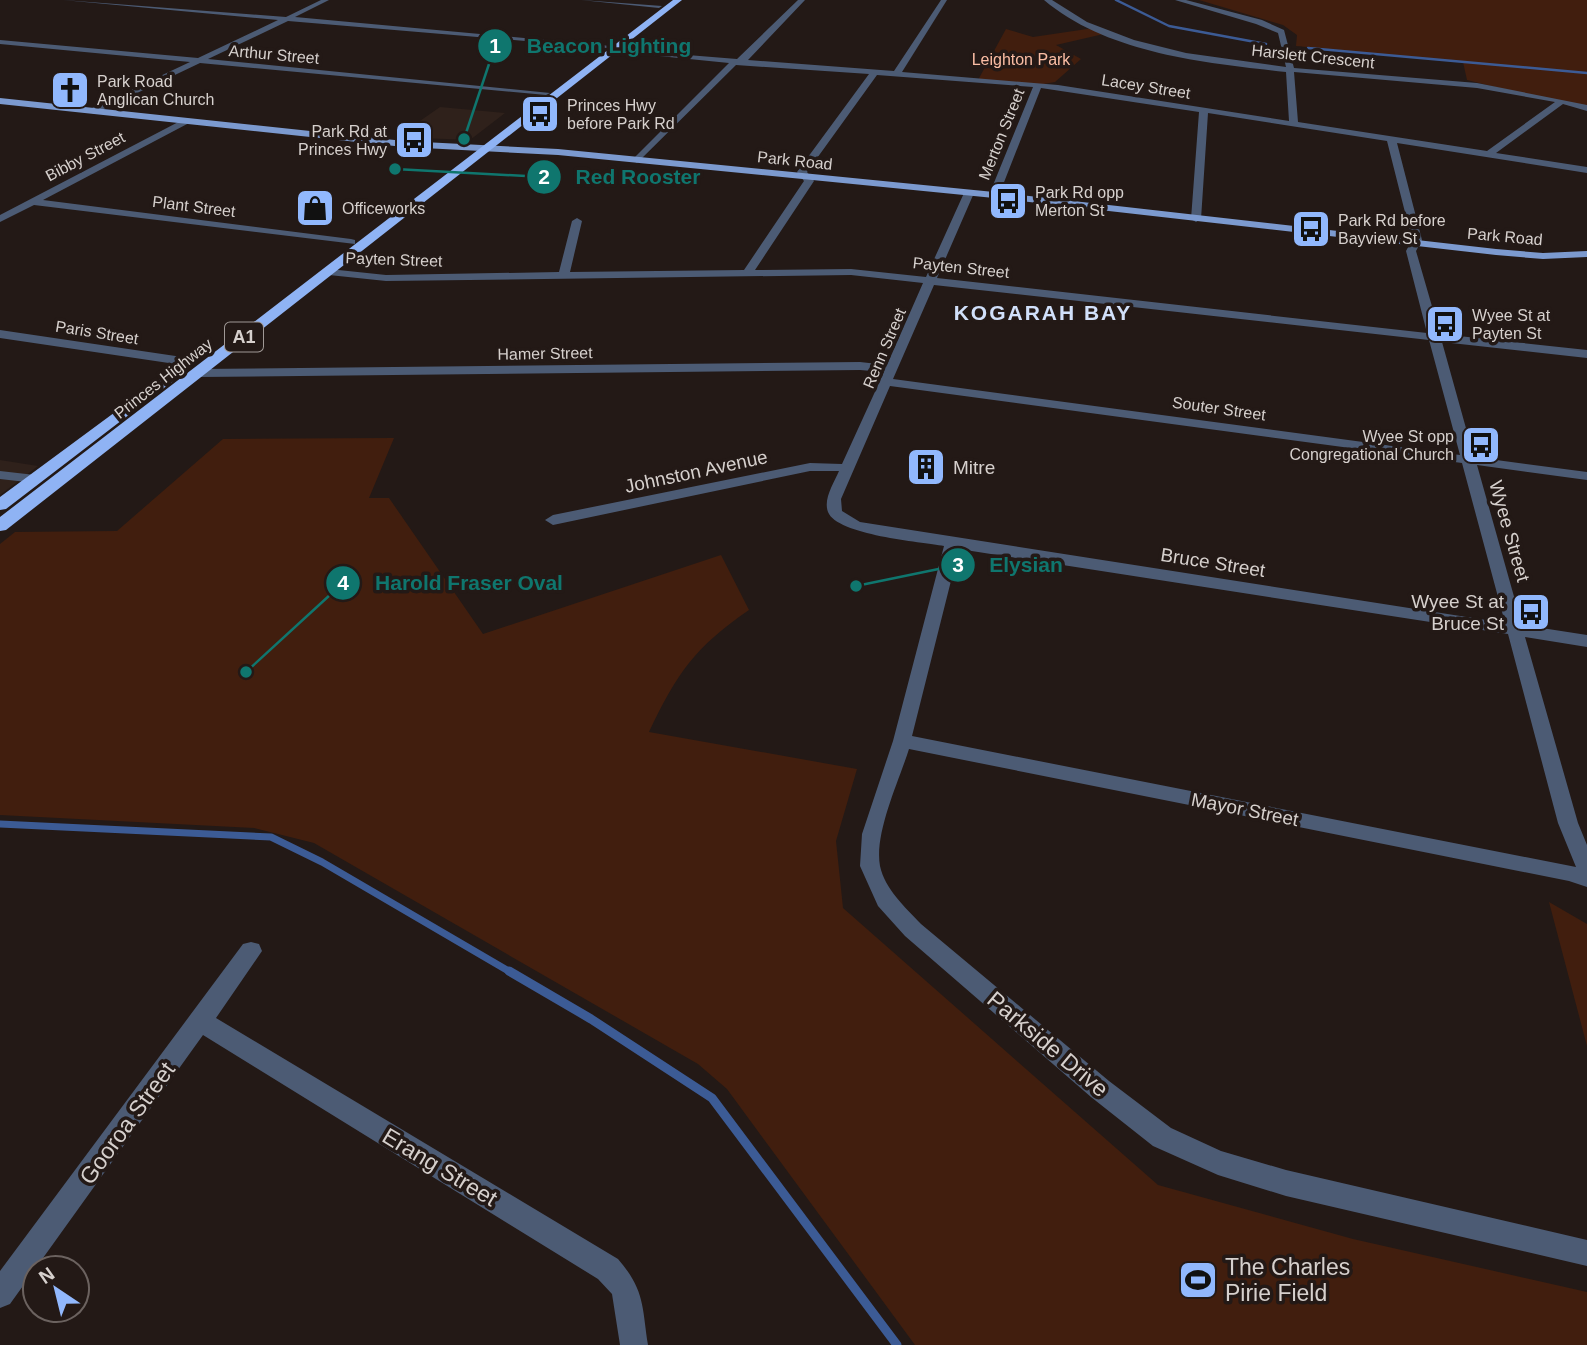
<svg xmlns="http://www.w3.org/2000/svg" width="1587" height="1345" font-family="Arial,sans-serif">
	<rect width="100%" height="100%" fill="#231916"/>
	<!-- built -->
	<path fill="#2f211b" d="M440,107L505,113L470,140L397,137Z
		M0,460L38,466L0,495Z"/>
	<!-- green -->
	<path fill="#411e0e" d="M1199,0H1587V110L1467,80L1463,62L1296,46L1297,35L1283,25Z
		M1094,28L1108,33L1056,45L1081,59L1055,82L1038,85L978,80L1006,29L1033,37Z
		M394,438L369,498H389L483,634L721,555L749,610C695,647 677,673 649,732L857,769L836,841L843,908L1158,1185L1353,1239L1587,1292V1345H915L727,1089L698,1064L314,843L254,828L0,815V544L15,532L117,531L223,439Z
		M1549,902L1587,924V1046Z"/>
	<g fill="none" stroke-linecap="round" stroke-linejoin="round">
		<!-- stream-far2 -->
		<path stroke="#3c5b95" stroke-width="2.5" d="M1116,0L1169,26L1266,44
			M1308,48L1587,73"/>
		<!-- stream-far1 -->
		<path stroke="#3c5b95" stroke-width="7" d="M0,824L271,837L322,862L512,973"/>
		<!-- stream -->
		<path stroke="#3c5b95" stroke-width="9" d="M509,971L591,1019L712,1098L897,1345"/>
		<!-- minor -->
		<path fill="#4c5b74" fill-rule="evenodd" d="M63,0L286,17L321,0H329L295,17L611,46L607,48L288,21L208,59L550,93L546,95L200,63L93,114L90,109L190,62L0,44V40L198,58L278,20Z
			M581,0L662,6L659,8Z
			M798,0H805L748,60L894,71L941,0H947L902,72L1058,85L1289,121L1286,72C1206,63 1108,54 1044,0H1052L1087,22L1134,40L1186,53L1286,67L1278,33L1256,24L1175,0H1186L1262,20L1284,30L1294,68L1477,83L1587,105V111L1563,104L1496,153L1587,167V173L1397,143L1422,240L1416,251L1440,334L1587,350V358L1442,342L1474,457L1587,472V480L1477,465L1522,625L1587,635V647L1525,637L1578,823L1587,845V887L1569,881L909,749C899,781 874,833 880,866C885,889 905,907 921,924L1109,1081L1171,1128L1221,1151L1286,1170L1587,1240V1266L1286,1196L1218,1175L1153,1146L1091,1097L905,936L878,906L860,866L862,834L893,741L944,546C921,542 837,535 828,512C823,499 834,483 839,471H810L553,525L545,520L553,515L810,463L842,464L884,372L860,370L198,377L192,373L198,369L860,362L887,365L923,283L851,275L386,281L329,275L323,272L329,269L386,275L559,272L572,221L577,218L582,221L570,272L744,270L804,181L797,172L869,74L736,65L637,163L632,160L729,63L609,51L613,49L737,59ZM1294,72L1477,88L1555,102L1487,151L1298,122ZM877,75L1033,87L989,195L994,198L999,195L1041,88L1199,112L1191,219L1196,222L1201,219L1208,113L1387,141L1412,240L1406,251L1427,333L937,278L974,193L969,190L964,193L926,277L851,269L755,270L814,181L807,172ZM934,285L1429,340L1460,455L893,379ZM890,386L1462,463L1505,623L860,522L842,511L841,499ZM959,549L1508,634L1558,823L1576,867L912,736Z
			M186,118L189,123L43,200L351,239L355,240V244L34,205L0,222V215Z
			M0,330L189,358L195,362L189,366L0,338Z
			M0,471L35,475L42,479L35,483L0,479Z
			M251,942L259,944L262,951L216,1018L618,1259C645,1290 642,1307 648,1345H620L612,1294L598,1279L203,1035L10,1304L0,1308V1271L243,944Z"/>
		<!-- major -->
		<path fill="#7c9acf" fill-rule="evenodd" d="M0,98L404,141L558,149L994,192L1496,249L1543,253L1587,251V257L1543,259L1496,255L994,198L558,155L404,147L0,104Z"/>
		<!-- highway -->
		<path fill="#8fb3f4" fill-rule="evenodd" d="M673,0H682L6,530L0,531V517Z
			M168,373L173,375V381L6,509L0,510V497Z"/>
	</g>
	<!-- icons -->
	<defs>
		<symbol id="church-square" viewBox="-11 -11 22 22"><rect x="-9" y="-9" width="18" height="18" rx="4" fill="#91b8fd" stroke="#231916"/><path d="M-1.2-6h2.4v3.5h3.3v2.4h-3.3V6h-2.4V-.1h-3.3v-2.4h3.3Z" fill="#111"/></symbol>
		<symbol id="bus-square" viewBox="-11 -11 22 22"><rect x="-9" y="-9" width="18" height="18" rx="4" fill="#91b8fd" stroke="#231916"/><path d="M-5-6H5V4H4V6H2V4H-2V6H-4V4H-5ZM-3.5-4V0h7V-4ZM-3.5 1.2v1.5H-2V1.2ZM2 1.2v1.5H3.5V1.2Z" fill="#111"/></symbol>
		<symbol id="shop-square" viewBox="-11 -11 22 22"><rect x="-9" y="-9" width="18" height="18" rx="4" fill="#91b8fd" stroke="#231916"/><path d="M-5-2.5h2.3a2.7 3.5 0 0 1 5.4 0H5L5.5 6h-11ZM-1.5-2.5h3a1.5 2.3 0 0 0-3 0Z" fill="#111"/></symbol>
		<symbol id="building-square" viewBox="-11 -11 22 22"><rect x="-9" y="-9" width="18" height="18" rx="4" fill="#91b8fd" stroke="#231916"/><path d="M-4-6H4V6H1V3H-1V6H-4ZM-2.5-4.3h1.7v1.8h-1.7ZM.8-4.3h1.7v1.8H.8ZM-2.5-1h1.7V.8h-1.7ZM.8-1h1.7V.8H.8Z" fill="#111"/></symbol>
		<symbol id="stadium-square" viewBox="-11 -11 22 22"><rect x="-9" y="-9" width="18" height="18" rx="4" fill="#91b8fd" stroke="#231916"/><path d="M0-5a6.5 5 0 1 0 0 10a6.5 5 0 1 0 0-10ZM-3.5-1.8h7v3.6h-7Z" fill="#111"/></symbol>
	</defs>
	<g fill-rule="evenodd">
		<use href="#church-square" x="48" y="68" width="44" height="44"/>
		<use href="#bus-square" x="518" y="92" width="44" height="44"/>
		<use href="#bus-square" x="392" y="118" width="44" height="44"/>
		<use href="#bus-square" x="986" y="179" width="44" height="44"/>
		<use href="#shop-square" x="293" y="186" width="44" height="44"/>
		<use href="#bus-square" x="1289" y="207" width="44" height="44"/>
		<use href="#bus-square" x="1423" y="302" width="44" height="44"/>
		<use href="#bus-square" x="1459" y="423" width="44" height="44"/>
		<use href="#building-square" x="904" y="445" width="44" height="44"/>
		<use href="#bus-square" x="1509" y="590" width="44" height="44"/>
		<use href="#stadium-square" x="1176" y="1258" width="44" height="44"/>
	</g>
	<g text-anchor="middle" stroke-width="7" stroke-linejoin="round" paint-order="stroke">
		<!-- far-street labels -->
		<g font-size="16" fill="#d6d0cd" stroke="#231916">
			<text transform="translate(274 54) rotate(5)" y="6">Arthur Street</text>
			<text transform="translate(1313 56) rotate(6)" y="6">Harslett Crescent</text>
			<text transform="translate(1146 86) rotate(9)" y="6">Lacey Street</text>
			<text transform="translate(1001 134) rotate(-68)" y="6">Merton Street</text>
			<text transform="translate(85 156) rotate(-28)" y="6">Bibby Street</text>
			<text transform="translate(795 160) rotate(6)" y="6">Park Road</text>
			<text transform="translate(194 206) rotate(7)" y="6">Plant Street</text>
			<text transform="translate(1505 236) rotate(5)" y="6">Park Road</text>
			<text transform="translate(394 259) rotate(2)" y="6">Payten Street</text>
			<text transform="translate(961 267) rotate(6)" y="6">Payten Street</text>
			<text transform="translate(97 332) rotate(9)" y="6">Paris Street</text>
			<text transform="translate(884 348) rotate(-67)" y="6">Renn Street</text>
			<text transform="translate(545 353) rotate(-1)" y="6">Hamer Street</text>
			<text transform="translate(163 378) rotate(-38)" y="6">Princes Highway</text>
			<text transform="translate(1219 408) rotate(8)" y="6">Souter Street</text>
		</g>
		<!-- far-park labels -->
		<g font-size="16" fill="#fabda4" stroke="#231916">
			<text x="1021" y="65">Leighton Park</text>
		</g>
		<!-- far-poi labels -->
		<g font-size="16" fill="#d6d0cd" stroke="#231916" text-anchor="start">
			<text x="97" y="87">Park Road<tspan x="97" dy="18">Anglican Church</tspan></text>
			<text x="567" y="111">Princes Hwy<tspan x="567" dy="18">before Park Rd</tspan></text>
			<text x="387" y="137" text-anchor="end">Park Rd at<tspan x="387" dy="18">Princes Hwy</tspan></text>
			<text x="1035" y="198">Park Rd opp<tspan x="1035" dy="18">Merton St</tspan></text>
			<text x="342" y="214">Officeworks</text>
			<text x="1338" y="226">Park Rd before<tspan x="1338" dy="18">Bayview St</tspan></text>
			<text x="1472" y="321">Wyee St at<tspan x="1472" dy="18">Payten St</tspan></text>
			<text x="1454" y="442" text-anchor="end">Wyee St opp<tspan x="1454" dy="18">Congregational Church</tspan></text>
		</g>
		<!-- shield labels -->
		<rect fill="#231916" stroke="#a09996" stroke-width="2" x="225" y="322.5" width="38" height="29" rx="5"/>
		<g font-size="18" font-weight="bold" fill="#d6d0cd">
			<text x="244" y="343">A1</text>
		</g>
		<!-- poi labels -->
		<g font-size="19" fill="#d6d0cd" stroke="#231916" text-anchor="start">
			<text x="953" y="474">Mitre</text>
			<text x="1504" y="608" text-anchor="end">Wyee St at<tspan x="1504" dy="22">Bruce St</tspan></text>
		</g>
		<!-- street labels -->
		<g font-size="19" fill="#d6d0cd" stroke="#231916">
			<text transform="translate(696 471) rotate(-12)" y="7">Johnston Avenue</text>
			<text transform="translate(1510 531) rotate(74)" y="7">Wyee Street</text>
			<text transform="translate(1213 562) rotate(9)" y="7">Bruce Street</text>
			<text transform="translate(1245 809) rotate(11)" y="7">Mayor Street</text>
		</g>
		<!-- far-district labels -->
		<g font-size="21" font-weight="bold" letter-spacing="2" fill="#d1e0fa" stroke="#231916">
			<text x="1043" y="320">KOGARAH BAY</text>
		</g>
		<!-- near-street labels -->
		<g font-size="23" fill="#d6d0cd" stroke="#231916">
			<text transform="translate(1048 1044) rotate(40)" y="8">Parkside Drive</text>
			<text transform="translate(127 1123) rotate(-54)" y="8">Gooroa Street</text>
			<text transform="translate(440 1167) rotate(31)" y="8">Erang Street</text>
		</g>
		<!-- near-poi labels -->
		<g font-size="23" fill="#d6d0cd" stroke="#231916" text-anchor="start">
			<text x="1225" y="1275">The Charles<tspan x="1225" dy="26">Pirie Field</tspan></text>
		</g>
	</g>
	<!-- callouts -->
	<path fill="none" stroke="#0f766e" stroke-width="2.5" d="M464 139L495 46M395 169L544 177M856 586L958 565M246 672L343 583"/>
	<g fill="#0f766e" stroke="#231916" stroke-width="2.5">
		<circle cx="464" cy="139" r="7"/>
		<circle cx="395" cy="169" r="7"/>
		<circle cx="856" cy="586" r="7"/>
		<circle cx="246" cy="672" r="7"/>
		<circle cx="495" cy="46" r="18"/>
		<circle cx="544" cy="177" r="18"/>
		<circle cx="958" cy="565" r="18"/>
		<circle cx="343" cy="583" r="18"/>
	</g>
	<g font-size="21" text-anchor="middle" font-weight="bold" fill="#fff">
		<text x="495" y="53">1</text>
		<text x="544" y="184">2</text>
		<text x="958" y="572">3</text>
		<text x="343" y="590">4</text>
	</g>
	<g font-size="21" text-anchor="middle" font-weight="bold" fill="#0f766e" stroke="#231916" stroke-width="7" stroke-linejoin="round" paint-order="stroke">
		<text x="609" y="53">Beacon Lighting</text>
		<text x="638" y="184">Red Rooster</text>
		<text x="1026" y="572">Elysian</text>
		<text x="469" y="590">Harold Fraser Oval</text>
	</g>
	<!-- north arrow -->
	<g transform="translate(56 1289) rotate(325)"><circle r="33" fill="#231916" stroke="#6b625f" stroke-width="2"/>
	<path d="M0-5L12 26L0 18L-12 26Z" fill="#91b8fd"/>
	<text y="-10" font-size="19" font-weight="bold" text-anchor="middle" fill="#d6d0cd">N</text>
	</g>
</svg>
